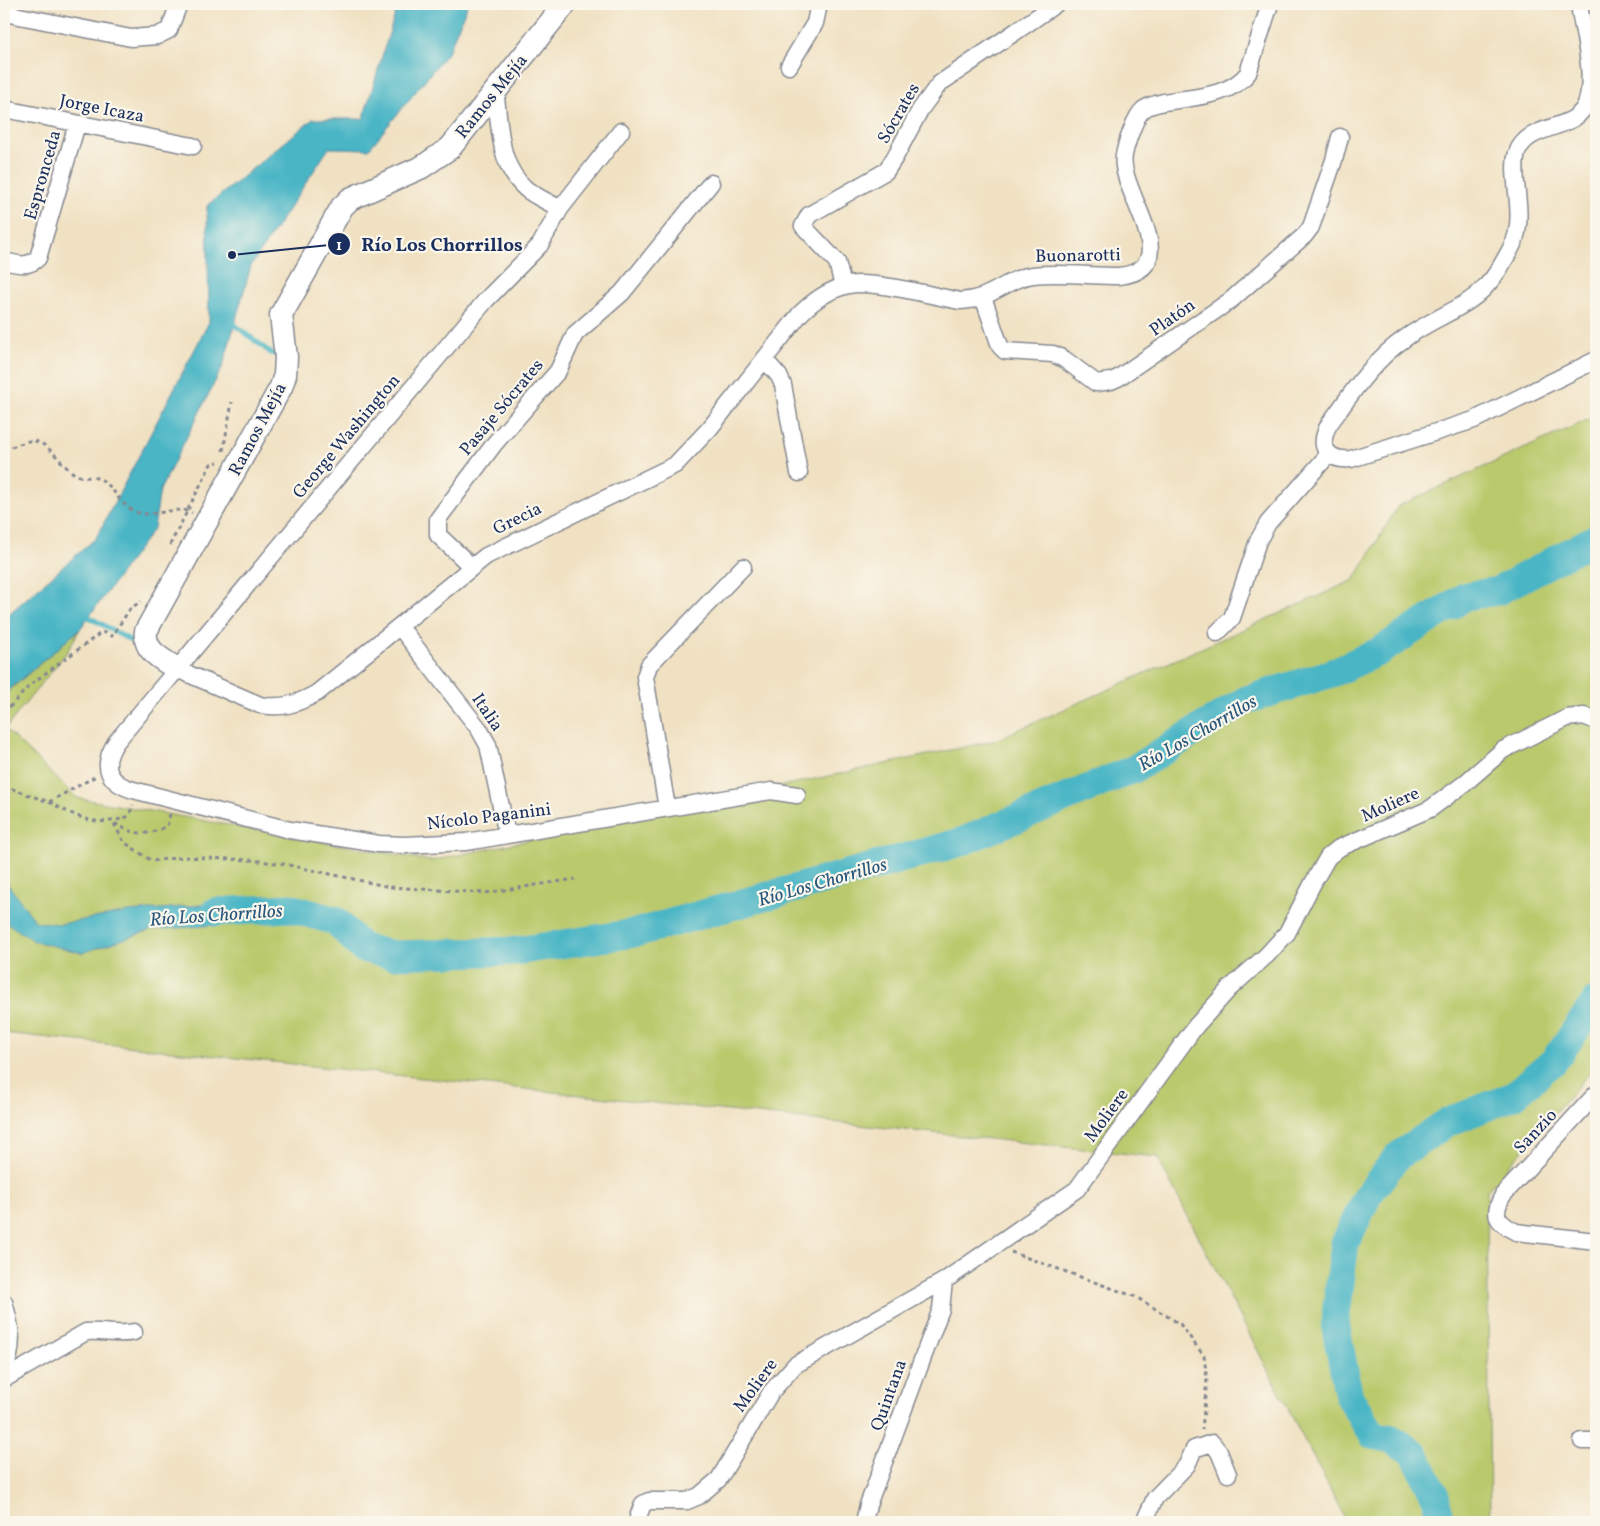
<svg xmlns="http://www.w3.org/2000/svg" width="1600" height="1526" font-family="Vollkorn,serif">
	<rect width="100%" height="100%" fill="#fbf7ec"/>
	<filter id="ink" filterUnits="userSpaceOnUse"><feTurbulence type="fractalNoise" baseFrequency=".02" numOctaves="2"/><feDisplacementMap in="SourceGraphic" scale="10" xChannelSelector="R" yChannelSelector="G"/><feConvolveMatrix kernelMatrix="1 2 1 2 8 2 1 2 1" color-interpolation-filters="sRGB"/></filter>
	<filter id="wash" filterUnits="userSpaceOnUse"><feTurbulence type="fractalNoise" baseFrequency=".0096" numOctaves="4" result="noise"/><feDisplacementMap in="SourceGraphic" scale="20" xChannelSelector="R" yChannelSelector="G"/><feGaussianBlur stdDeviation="1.12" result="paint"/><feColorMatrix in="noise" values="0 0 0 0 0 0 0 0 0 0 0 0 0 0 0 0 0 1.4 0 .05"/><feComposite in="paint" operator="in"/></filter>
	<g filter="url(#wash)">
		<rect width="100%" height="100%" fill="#f0e1c2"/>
		<!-- green -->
		<path fill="#bac96c" stroke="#6a7c65" d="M1596,416V1066L1487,1191L1490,1522H1347L1157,1157L4,1033V695L80,629L67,652L5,729L77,798L431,861L993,741L1354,580L1398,506Z"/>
		<!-- water -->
		<path fill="#49b5c5" stroke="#327292" d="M398,4H468L448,52L369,149L329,148L251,266L223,366L160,490L154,528L80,629L4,694V618L96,538L209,322L207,206L313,119H363Z
			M4,879L36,922L60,924L129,912L254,900L255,922L151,930L82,953L34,941L4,921Z"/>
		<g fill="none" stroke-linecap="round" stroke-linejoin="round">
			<!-- stream -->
			<path stroke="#49b5c5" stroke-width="5" d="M231,322L271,353L281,357
				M89,617L142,647"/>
			<!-- river -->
			<path stroke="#49b5c5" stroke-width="29" d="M215,912L290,908L336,921L362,948L393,955L516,951L635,933L961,842L1134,769L1246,700L1332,673L1378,652L1466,596L1498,591L1596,538
				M1439,1522L1437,1500L1414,1453L1392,1439L1373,1435L1349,1397L1335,1323L1345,1243L1368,1195L1397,1157L1446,1123L1513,1096L1554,1061L1596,1001"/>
		</g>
	</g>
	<g filter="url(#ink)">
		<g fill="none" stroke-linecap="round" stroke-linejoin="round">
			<defs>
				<path id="street" d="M1579,4C1583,34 1595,71 1587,101C1578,133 1528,121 1517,153C1510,175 1525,211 1515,239C1513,246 1508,253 1505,259C1479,309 1445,309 1404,339C1377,358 1357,385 1338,412C1334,418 1328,424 1326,431C1318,451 1333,461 1351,459L1474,420L1596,360
					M4,13L131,38L157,36L169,30L179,4
					M789,66L815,23L819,4
					M495,92C501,126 497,164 526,189C536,197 549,202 560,209
					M4,109L193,146
					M621,131L560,209L540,245L486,300L116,742C100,767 108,784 137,791L290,830L379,844L405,845L466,842L771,791L797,795
					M4,261C17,264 28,268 38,258L77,124
					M843,286L837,262L803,226L809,215L886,171L895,157L920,110L939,84L1056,4
					M983,297L1000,346L1005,351L1053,354L1064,359L1096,383L1111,381L1118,378L1231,300L1305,235L1311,227L1334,160L1340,137
					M764,359L779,376L783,385L799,473
					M472,567L438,535V519L495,443L558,371L575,334L622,293L711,183
					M400,627L479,729L488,745L507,835
					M1217,633L1232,618L1258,541L1268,523L1329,454
					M177,669L260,705C282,709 297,704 317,693L486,556L675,465L710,428L800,314C813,301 830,289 849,285C872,280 934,296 960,301C992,300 1007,278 1033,275C1060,272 1091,276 1119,276C1189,268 1117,191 1124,155C1126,145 1135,116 1143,110C1148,105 1157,104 1164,102C1192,97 1230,97 1248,73L1270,4
					M667,808L645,677L649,665L743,567
					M1596,1094L1503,1195C1492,1215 1496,1222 1516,1232L1596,1241
					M4,1302C11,1327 15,1345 4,1371
					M4,1379L86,1332C102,1330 118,1336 134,1332
					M1582,1441H1596
					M639,1522L638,1517L643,1504L649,1501H687L699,1496L719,1479L771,1392L795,1365L944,1281L1077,1189L1195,1027L1230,988L1267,955L1287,933L1314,881L1328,857L1339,848L1430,809L1464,784L1503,750L1567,718L1584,716L1596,721
					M864,1522L868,1505L941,1309L944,1281
					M1144,1522L1155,1498L1187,1465L1194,1449L1212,1443L1219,1452L1228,1474"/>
				<path id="secondary" d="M177,669C162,659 143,651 146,631L281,387L285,375L286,357L281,315L342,207L350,199L422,167L450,148L565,4"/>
			</defs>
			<!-- street casing -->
			<use href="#street" stroke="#868890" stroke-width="19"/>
			<!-- secondary casing -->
			<use href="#secondary" stroke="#868890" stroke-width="25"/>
			<!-- path -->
			<path stroke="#868890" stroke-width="3" stroke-dasharray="4 4" stroke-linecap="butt" d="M4,450C12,447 21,443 29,441C47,438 61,466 75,474C86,481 95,473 106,483C116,492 122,506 136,512C154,519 176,504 192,513
				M223,451L232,402
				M170,545L211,464L218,462
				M4,713L31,684L102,632L112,636L130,609L141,601
				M4,786L49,802L96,776
				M49,802C77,817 98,829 129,816L133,805
				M170,814L167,826C146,837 133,835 113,822L124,842L152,861L184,857L251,860L284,864L390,887L485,893L575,879
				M1011,1252L1136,1297L1180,1324L1204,1356L1207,1379L1202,1430"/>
			<!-- street -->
			<use href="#street" stroke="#fff" stroke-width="16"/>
			<!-- secondary -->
			<use href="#secondary" stroke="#fff" stroke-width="22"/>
		</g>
	</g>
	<g text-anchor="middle" stroke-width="4.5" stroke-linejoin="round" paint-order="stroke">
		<!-- street labels -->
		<g font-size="18" fill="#1b2f5e" stroke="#fbf7ec">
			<text transform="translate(491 96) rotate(-51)" y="6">Ramos Mejía</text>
			<text transform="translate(102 108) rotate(11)" y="6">Jorge Icaza</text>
			<text transform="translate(898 113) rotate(-60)" y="6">Sócrates</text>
			<text transform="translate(42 175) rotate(-74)" y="6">Espronceda</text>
			<text transform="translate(1078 255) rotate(-1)" y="6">Buonarotti</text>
			<text transform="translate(1172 317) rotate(-35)" y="6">Platón</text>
			<text transform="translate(501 407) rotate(-50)" y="6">Pasaje Sócrates</text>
			<text transform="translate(257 429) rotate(-62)" y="6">Ramos Mejía</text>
			<text transform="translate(346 436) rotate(-50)" y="6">George Washington</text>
			<text transform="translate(517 518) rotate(-26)" y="6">Grecia</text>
			<text transform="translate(488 712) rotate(56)" y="6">Italia</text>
			<text transform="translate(1390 804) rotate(-24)" y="6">Moliere</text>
			<text transform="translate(489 816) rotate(-7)" y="6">Nícolo Paganini</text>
			<text transform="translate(1106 1115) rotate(-54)" y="6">Moliere</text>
			<text transform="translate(1535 1131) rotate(-47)" y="6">Sanzio</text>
			<text transform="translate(755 1385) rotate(-54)" y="6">Moliere</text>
			<text transform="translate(888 1395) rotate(-70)" y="6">Quintana</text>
		</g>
		<!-- water labels -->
		<g font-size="19" font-style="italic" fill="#29577d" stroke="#fbf7ec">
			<text transform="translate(1197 732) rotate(-30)" y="7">Río Los Chorrillos</text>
			<text transform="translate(822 881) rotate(-16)" y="7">Río Los Chorrillos</text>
			<text transform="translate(216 914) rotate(-4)" y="7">Río Los Chorrillos</text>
		</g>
	</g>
	<!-- callouts -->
	<path fill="none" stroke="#1b2f5e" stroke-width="2" d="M232 255L339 244"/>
	<g fill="#1b2f5e" stroke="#fbf7ec" stroke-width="2">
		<circle cx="232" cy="255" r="5"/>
		<circle cx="339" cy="244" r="12"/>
	</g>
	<g font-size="15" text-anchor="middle" font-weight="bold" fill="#fff">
		<text x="339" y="250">1</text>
	</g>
	<g font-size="19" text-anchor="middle" font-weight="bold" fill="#1b2f5e" stroke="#fbf7ec" stroke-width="4.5" stroke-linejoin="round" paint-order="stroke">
		<text x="442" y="251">Río Los Chorrillos</text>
	</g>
	<!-- margin -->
	<rect width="1600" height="1526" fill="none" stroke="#fbf7ec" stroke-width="20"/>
</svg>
